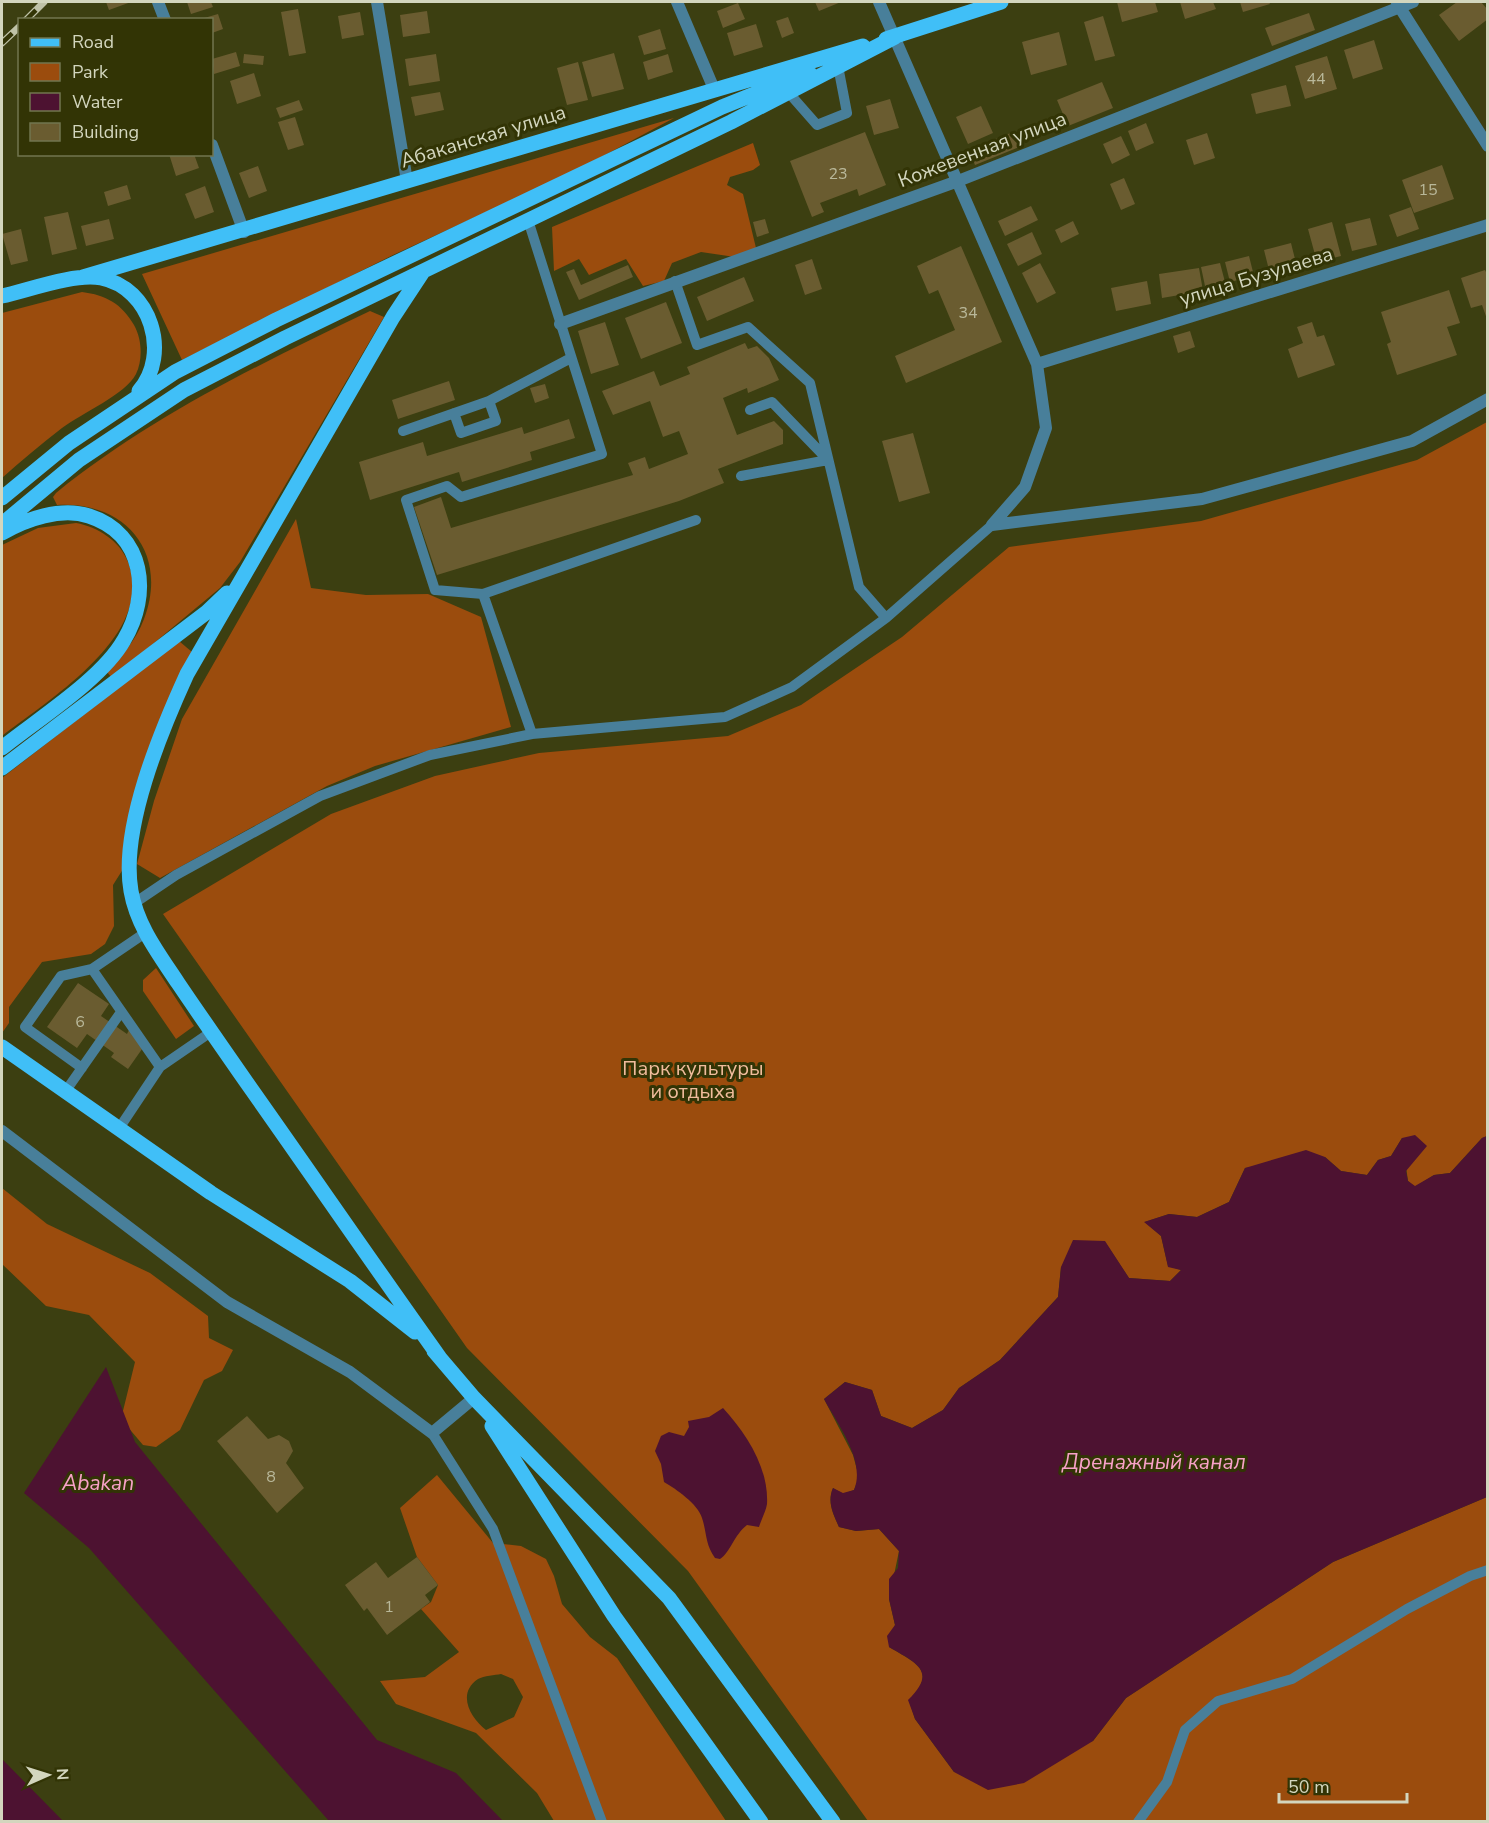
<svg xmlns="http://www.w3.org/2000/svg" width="1489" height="1823" font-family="'Nunito Sans',sans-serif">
	<rect width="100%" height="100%" fill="#3c3f11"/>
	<!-- green -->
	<path fill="#9b4c0d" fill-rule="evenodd" d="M674,118L577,170L393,255L182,360L142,274Z
		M753,143L760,165L753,170L730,177L727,185L743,194L756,248L735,257L701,252L672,263L664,281L643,286L626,259L589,275L579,259L554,271L552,227Z
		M82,292C106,295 122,304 134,325C142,339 143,360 136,374C125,395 82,413 62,428C41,444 21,461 2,478V313Z
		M370,311L384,317L240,562L220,588L112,678L107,672C122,656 136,640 144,619C169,553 126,501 57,505L53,497L56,493C151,416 260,364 370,311Z
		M1487,422V1136L1482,1138L1450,1173L1434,1175L1415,1187L1408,1181L1402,1138L1391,1156L1378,1160L1367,1175L1341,1171L1325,1157L1245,1168L1229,1202L1197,1217L1169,1214L1145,1222L1161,1236L1168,1266L1181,1270L1170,1281L1129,1278L1105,1242L1061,1267L1058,1297L1000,1360L959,1388L943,1410L912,1428L881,1416L872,1390L845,1382L824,1399L853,1455L859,1477L854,1490L843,1494L833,1488C827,1502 833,1514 839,1527L856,1531L879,1529L899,1551L889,1599L895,1625L889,1647C916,1663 938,1671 909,1700L915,1719L954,1772L1093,1741L1126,1698L1333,1562L1487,1497V1821H868L688,1571L467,1348L163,914L331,814L435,776L539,753L728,736L801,705L902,637L1009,547L1201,521L1417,460Z
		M296,519L311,588L366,595L428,594L481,617L511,727L375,766L327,786L160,878L137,864L154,801L182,719Z
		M76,523C98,527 120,541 128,562C157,634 48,700 2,736V545L38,528Z
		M179,641L192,652L125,866L113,885L114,926L105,944L91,954L42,962L9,1007V1023L2,1033V778Z
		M156,968L194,1026L176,1039L143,991V980Z
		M2,1188L47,1224L150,1273L208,1316L209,1338L233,1350L222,1371L204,1380L180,1430L156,1447L143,1445L121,1419L135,1362L89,1315L46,1306L2,1264Z
		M437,1475L493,1543L521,1546L546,1559L554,1576L562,1604L590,1637L617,1658L726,1821H554L537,1793L476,1733L396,1704L380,1681L425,1677L459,1652L421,1609L431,1602L438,1585L417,1557L400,1508ZM501,1674L513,1679L523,1697L514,1717L486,1730C471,1718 456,1694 478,1679C484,1676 495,1675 501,1674Z"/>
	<!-- water -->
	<path fill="#4d1231" d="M1415,1135L1427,1146L1406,1171L1408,1181L1415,1186L1434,1175L1450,1173L1482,1138L1487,1136V1497L1333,1562L1126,1698L1093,1741L1024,1783L988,1790L954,1772L915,1719L908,1700C938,1671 916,1663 889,1647L887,1636L895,1625L889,1599V1579L898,1568L899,1551L879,1529L856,1531L839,1527C833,1514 827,1502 833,1488L843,1493L854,1490C866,1461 838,1425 824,1399L845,1382L872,1390L881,1416L912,1428L943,1410L959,1388L1000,1360L1058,1297L1061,1267L1073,1240L1105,1241L1129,1278L1170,1281L1181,1270L1168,1267L1161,1236L1144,1222L1169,1214L1197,1217L1229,1202L1245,1168L1306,1150L1325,1157L1341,1171L1367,1175L1378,1160L1391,1156L1402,1138Z
		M106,1367L135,1442L377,1740L456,1773L503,1821H329L89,1548L24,1493Z
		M723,1408C746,1433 769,1468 767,1504C766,1511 761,1520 759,1527L747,1525C734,1535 730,1553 720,1559L715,1558C705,1544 707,1533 702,1518C698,1504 676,1489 664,1482L661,1464L655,1451L661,1436L669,1432L684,1436L689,1427L688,1421L709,1417Z
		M2,1759L63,1821H2Z"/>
	<!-- building -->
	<path fill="#6a5c30" d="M106,2H131L109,10Z
		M187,2H211L213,7L191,14Z
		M815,2H841L819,11Z
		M1117,2H1155L1158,12L1122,22Z
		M1180,2H1213L1216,9L1185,19Z
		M1240,2H1269L1270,4L1243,12Z
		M1457,2H1481L1488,10V19L1459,41L1439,15Z
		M738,3L745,19L723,28L717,11Z
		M298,9L306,53L289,56L281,12Z
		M427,11L430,33L403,37L400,15Z
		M360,12L364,35L342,39L338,16Z
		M1309,13L1315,30L1272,46L1265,28Z
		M218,14L223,29L212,33V20L201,19Z
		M1103,16L1115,56L1095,61L1084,22Z
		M788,17L794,33L782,38L776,21Z
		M756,24L763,47L734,56L727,33Z
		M660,29L666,49L644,55L638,36Z
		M1059,32L1067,65L1031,75L1022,42Z
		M1374,40L1383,69L1353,79L1344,50Z
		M236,52L240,66L214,74L212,59Z
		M614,53L624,89L592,97L582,62Z
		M244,54L264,56L263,65L243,63Z
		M436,54L440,81L409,86L405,59Z
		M668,54L673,72L648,80L643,62Z
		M1327,56L1337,89L1305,99L1295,66Z
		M578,62L588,100L567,105L557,68Z
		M254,73L261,96L237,104L230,81Z
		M1102,82L1113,108L1068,126L1057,100Z
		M1286,85L1291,106L1256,114L1251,94Z
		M440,92L444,110L415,116L411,97Z
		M890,99L899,128L874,135L866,106Z
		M299,100L303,110L280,118L276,108Z
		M981,106L993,133L968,144L956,117Z
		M295,117L304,145L288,150L278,122Z
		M1146,123L1154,143L1136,151L1128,131Z
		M865,132L886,185L859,196L857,189L820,203L824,212L812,217L790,161Z
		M1013,132L1019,147L975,165L969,150Z
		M1207,133L1215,158L1194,165L1186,140Z
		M1121,136L1130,155L1112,164L1103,144Z
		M169,154H194L199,168L176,176Z
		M1442,165L1454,199L1414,213L1402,180Z
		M258,166L267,191L249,198L239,173Z
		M1124,178L1135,204L1121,210L1110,184Z
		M127,185L131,199L108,206L104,192Z
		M205,186L214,212L195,219L185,194Z
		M1031,206L1038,220L1005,236L998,221Z
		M1411,207L1419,229L1397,237L1389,215Z
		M68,212L77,249L52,255L44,217Z
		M1370,218L1377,245L1352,251L1345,224Z
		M109,219L114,239L86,246L81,226Z
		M765,219L769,233L757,237L753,222Z
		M1073,221L1079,234L1061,243L1055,230Z
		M1332,222L1341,256L1317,262L1308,229Z
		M21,229L28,261L11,265L2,234Z
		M1032,232L1042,254L1018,266L1007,244Z
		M1291,243L1297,267L1270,274L1264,250Z
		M961,246L1002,342L906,383L895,356L955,330L938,290L929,294L917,266Z
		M1249,256L1254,276L1230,282L1225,262Z
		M812,259L822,289L805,295L795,265Z
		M1040,263L1056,293L1037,303L1022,273Z
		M1220,263L1225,282L1205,286L1201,267Z
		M628,265L633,277L579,300L566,272L574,269L581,285Z
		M1199,268L1203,291L1162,298L1159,274Z
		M1485,270L1488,276L1487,319L1482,305L1471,308L1461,278Z
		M744,277L754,301L707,321L697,297Z
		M1147,281L1151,304L1116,311L1111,288Z
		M1449,290L1460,323L1447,327L1457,355L1397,375L1387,344L1391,342L1381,312Z
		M666,302L682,343L641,359L625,318Z
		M605,322L619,365L591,374L578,331Z
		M1312,322L1317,337L1324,335L1335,365L1298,378L1288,349L1303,343L1297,327Z
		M1190,331L1195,347L1178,353L1173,336Z
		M745,343L748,349L757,346L769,358L779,380L748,393L747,388L723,398L737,435L774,421L783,430V444L718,469L724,483L679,501L437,575L414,507L441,497L451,528L633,475L628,463L645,457L649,469L688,454L679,431L663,437L650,401L613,415L602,391L654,371L660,386L690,374L687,367Z
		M449,381L455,400L398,419L392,400Z
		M545,384L549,398L535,403L530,388Z
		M569,419L575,438L530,452L532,460L462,482L459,472L370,500L359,462L423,442L427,456L522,427L524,434Z
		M913,433L930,493L899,502L882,441Z
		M78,983L109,1004L101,1016L127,1034L129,1030L147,1042L128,1069L111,1057L114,1053L87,1034L77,1048L47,1027Z
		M247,1416L268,1439L279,1435L289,1441L293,1451L286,1463L304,1488L277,1513L217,1441Z
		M417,1557L438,1585L425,1595L430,1602L387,1635L367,1608L364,1611L345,1585L376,1562L388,1578Z"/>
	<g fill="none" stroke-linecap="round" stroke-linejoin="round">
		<!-- lane -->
		<path stroke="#487f9a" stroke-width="10" d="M788,92L817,125L847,113L838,66
			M675,281L697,345L748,327L810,383L859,587L886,618
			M454,413L461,433L496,421L489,401
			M403,431L489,401L571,358
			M741,476L828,460L772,402L750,410
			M483,594L435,590L406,500L447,486L461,497L602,454L528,220
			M532,734L483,594L696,520
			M133,904L176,875L320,796L430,755L532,734L725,717L792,687L886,618L992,525
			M145,933L92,969L160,1067L211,1032
			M82,1068L25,1027L61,976L92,969
			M65,1092L121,1012
			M118,1130L160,1067
			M432,1433L493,1529L602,1822
			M1138,1822L1167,1782L1185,1730L1218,1701L1292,1679L1407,1609L1470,1576L1488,1570"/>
		<!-- street -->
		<path stroke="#487f9a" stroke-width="12" d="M158,2L165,20
			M377,2L407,181
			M677,2L714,89
			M879,2L1037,364L1046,428L1025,487L992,525
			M1397,3L1488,146
			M212,145L244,232
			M560,324L958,181L1413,2
			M1037,364L1488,225
			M992,525L1202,499L1412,441L1488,399
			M2,1131L227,1302L350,1372L432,1433L474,1398"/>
		<!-- primary -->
		<path stroke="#40bff7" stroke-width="15" d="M886,39L1001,2
			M422,273L393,317L187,674C161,731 120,828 131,891C137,926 159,954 178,983C201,1017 224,1050 247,1083C312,1175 375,1267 440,1358
			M83,277L863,46
			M2,296C29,290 74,273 101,278C151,288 171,354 139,391
			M2,498L69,443L175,372L276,320L722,107L809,72
			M2,524L79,460L184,390L285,338L731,122L895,37
			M2,533C26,519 61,507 89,516C145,534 151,595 124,640C102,679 38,719 2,748
			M2,768L207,612L227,593
			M2,1047L211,1193L350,1281L415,1332
			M434,1351L474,1398L669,1598L833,1822
			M492,1426L614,1616L761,1822"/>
		<defs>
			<path id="rail" d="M26,20L44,2
				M2,43L20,26"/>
		</defs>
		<!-- rail casing -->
		<use href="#rail" stroke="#bfc2a7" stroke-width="7"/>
		<!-- rail -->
		<use href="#rail" stroke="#323405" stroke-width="4.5" stroke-dasharray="14" stroke-linecap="butt"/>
	</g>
	<g text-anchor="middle" stroke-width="6" stroke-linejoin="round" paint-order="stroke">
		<!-- number labels -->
		<g font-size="16" fill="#b9b89a">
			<text x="1316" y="84">44</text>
			<text x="838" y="179">23</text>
			<text x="1428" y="195">15</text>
			<text x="968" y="318">34</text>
			<text x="80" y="1027">6</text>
			<text x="271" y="1482">8</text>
			<text x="389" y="1612">1</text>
		</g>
		<!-- street labels -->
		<g font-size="20" fill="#d3d6be" stroke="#323405">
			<text transform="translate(483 136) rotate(-17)" y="7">Абаканская улица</text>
			<text transform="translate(982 149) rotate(-21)" y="7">Кожевенная улица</text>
			<text transform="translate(1256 276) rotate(-17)" y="7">улица Бузулаева</text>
		</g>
		<!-- park labels -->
		<g font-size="20" fill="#f1bc9c" stroke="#323405">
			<text x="693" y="1075">Парк культуры<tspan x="693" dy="23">и отдыха</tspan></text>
		</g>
		<!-- water labels -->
		<g font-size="21" font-style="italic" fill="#f8a1c8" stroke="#323405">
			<text x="1154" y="1469">Дренажный канал</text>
			<text x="98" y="1490">Abakan</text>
		</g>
	</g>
	<!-- border -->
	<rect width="1489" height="1823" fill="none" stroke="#d3d6be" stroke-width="6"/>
	<!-- legend -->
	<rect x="18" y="18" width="195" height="138" fill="#323405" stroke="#72754f" stroke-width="1.5"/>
	<rect x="30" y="38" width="30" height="9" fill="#40bff7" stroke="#72754f" stroke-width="1.5"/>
	<text x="72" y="48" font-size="18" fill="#d3d6be">Road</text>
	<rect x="30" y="63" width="30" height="18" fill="#9b4c0d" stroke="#72754f" stroke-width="1.5"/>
	<text x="72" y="78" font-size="18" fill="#d3d6be">Park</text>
	<rect x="30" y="93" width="30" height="18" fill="#4d1231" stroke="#72754f" stroke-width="1.5"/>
	<text x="72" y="108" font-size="18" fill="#d3d6be">Water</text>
	<rect x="30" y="123" width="30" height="18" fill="#6a5c30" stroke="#72754f" stroke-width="1.5"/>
	<text x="72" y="138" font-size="18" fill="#d3d6be">Building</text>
	<!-- north arrow -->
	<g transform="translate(48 1775) rotate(87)" stroke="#323405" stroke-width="4.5" paint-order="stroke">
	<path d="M0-4.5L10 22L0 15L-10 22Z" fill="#d3d6be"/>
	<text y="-9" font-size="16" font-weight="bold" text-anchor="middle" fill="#d3d6be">N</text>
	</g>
	<!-- scale -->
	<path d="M1279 1793v9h128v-9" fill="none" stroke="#d3d6be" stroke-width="3"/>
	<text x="1288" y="1793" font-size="18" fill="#d3d6be" stroke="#323405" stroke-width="4.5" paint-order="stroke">50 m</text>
</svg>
